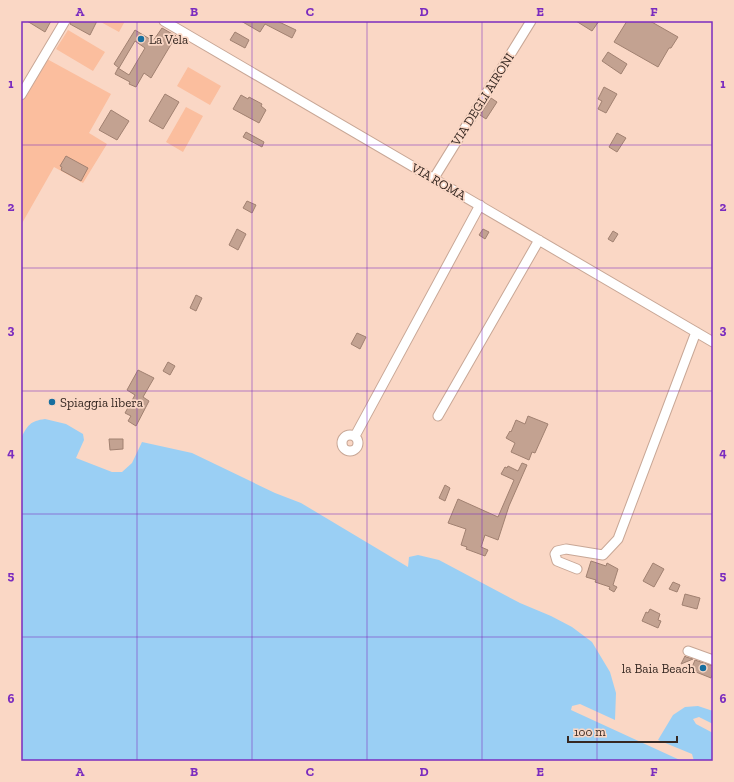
<svg xmlns="http://www.w3.org/2000/svg" width="734" height="782" font-family="'Zilla Slab',serif">
	<rect width="100%" height="100%" fill="#fad7c5"/>
	<!-- green -->
	<path fill="#fbbe9e" d="M99,21H125L119,32Z
		M68,30L105,52L93,71L56,49Z
		M47,59L111,94L89,133L107,144L83,183L54,167L21,225V102Z
		M188,67L221,86L210,105L177,86Z
		M186,107L203,116L183,152L166,142Z"/>
	<!-- water -->
	<path fill="#9acff4" d="M45,419L66,424L83,434L84,440L76,458L112,472H122L132,463L142,442L192,453L275,493L301,503L408,567L409,557L418,555L439,560L520,603L551,616L572,627L592,642L610,672L616,693L615,720L580,704L572,706L571,710L682,761H21V438C28,425 30,421 45,419Z
		M698,706L713,711V724L699,717L693,719L696,724L713,733V761H694L692,754L658,740L673,715L685,707Z"/>
	<!-- building -->
	<path fill="#c3a291" stroke="#a18171" d="M27,21H51L45,32Z
		M71,21H97L90,35L70,24Z
		M241,21H277L296,30L292,38L265,24L260,32Z
		M576,21H599L592,31Z
		M627,21H650L678,37L671,48H669L658,67L614,42Z
		M162,28L176,36L151,78L144,73L136,87L129,84L130,82L115,74L118,68L129,75L145,48L135,41L119,68L114,64L135,30L153,41Z
		M235,32L249,40L245,48L230,40Z
		M608,52L627,64L621,74L602,61Z
		M604,87L617,94L606,113L598,109L602,101L598,99Z
		M165,94L179,102L163,129L149,121Z
		M241,95L248,99L249,97L262,104L261,106L266,110L259,123L233,109Z
		M491,98L497,102L486,119L480,115Z
		M111,110L129,121L117,140L99,130Z
		M246,132L264,142L262,147L243,137Z
		M617,133L626,138L617,152L609,147Z
		M66,156L88,168L81,181L61,170L62,167L60,166Z
		M247,201L256,205L252,213L243,208Z
		M237,229L246,234L238,250L229,245Z
		M483,229L489,232L485,239L479,235Z
		M613,231L618,234L613,242L608,239Z
		M196,295L202,298L196,311L190,308Z
		M357,333L366,337L360,349L351,344Z
		M168,362L175,366L170,375L163,371Z
		M138,370L154,378L143,397L149,401L136,426L128,421L131,416L125,413L135,395L127,390Z
		M528,416L548,424L535,453L532,452L529,460L511,452L515,443L506,438L510,431L511,432L516,420L525,424Z
		M109,439H123V449L110,450Z
		M522,463L527,465L509,506L498,540L485,535L481,547L488,550L485,556L466,549L467,547L461,545L466,529L448,523L458,499L498,517L514,480L501,474L505,467L507,468L508,466L518,471Z
		M445,485L450,488L445,501L439,498Z
		M591,561L606,566L607,563L618,569L613,585L617,587L614,592L609,589L610,587L595,582L596,580L586,577Z
		M653,563L664,569L654,587L643,581Z
		M673,582L680,585L677,592L669,589Z
		M685,594L700,598L697,609L682,605Z
		M650,609L660,614L658,620L661,621L658,628L642,621L646,612L648,613Z
		M685,656L686,657L693,659L681,664Z
		M695,660L713,666V673L711,678L691,670Z"/>
	<g fill="none" stroke-linecap="round" stroke-linejoin="round">
		<defs>
			<path id="minor" d="M164,21L713,342
				M21,95L65,21
				M434,178L531,21
				M438,416L539,240
				M342 443a8 8 0 1 1 16 0a8 8 0 1 1-16 0Z
				M355,436L480,205
				M577,569L557,561L555,554L557,551L566,549L603,555L618,539L696,332
				M688,651L713,660"/>
		</defs>
		<!-- minor casing -->
		<use href="#minor" stroke="#c8a796" stroke-width="11"/>
		<!-- minor -->
		<use href="#minor" stroke="#fff" stroke-width="9"/>
	</g>
	<!-- grid -->
	<path fill="none" stroke="#7b2cbf" stroke-width="1" stroke-opacity="0.55" d="M137,21V761M252,21V761M367,21V761M482,21V761M597,21V761M21,145H713M21,268H713M21,391H713M21,514H713M21,637H713"/>
	<!-- markers -->
	<g fill="#176f9f" stroke="#fad7c5" stroke-width="1.5">
		<circle cx="141" cy="39" r="4"/>
		<circle cx="52" cy="402" r="4"/>
		<circle cx="703" cy="668" r="4"/>
	</g>
	<g text-anchor="middle" stroke-width="3.5" stroke-linejoin="round" paint-order="stroke">
		<!-- poi labels -->
		<g font-size="13" fill="#362822" stroke="#fad7c5" text-anchor="start">
			<text x="149" y="44">La Vela</text>
			<text x="60" y="407">Spiaggia libera</text>
			<text x="695" y="673" text-anchor="end">la Baia Beach</text>
		</g>
		<!-- street labels -->
		<g font-size="13" fill="#362822" stroke="#fad7c5">
			<text transform="translate(482 99) rotate(-58)" y="5">VIA DEGLI AIRONI</text>
			<text transform="translate(439 181) rotate(30)" y="5">VIA ROMA</text>
		</g>
	</g>
	<!-- border -->
	<rect width="734" height="782" fill="none" stroke="#fad7c5" stroke-width="44"/>
	<!-- scale -->
	<path d="M568 736v6h109v-6" fill="none" stroke="#362822" stroke-width="2"/>
	<text x="574" y="736" font-size="12" fill="#362822" stroke="#fad7c5" stroke-width="3" paint-order="stroke">100 m</text>
	<rect x="22" y="22" width="690" height="738" fill="none" stroke="#7b2cbf" stroke-width="1.5"/>
	<g font-size="13" text-anchor="middle" font-weight="bold" fill="#7b2cbf">
		<text x="80" y="16">A</text>
		<text x="194" y="16">B</text>
		<text x="310" y="16">C</text>
		<text x="424" y="16">D</text>
		<text x="540" y="16">E</text>
		<text x="654" y="16">F</text>
		<text x="11" y="88">1</text>
		<text x="723" y="88">1</text>
		<text x="11" y="211">2</text>
		<text x="723" y="211">2</text>
		<text x="11" y="334">3</text>
		<text x="723" y="334">3</text>
		<text x="11" y="457">4</text>
		<text x="723" y="457">4</text>
		<text x="11" y="580">5</text>
		<text x="723" y="580">5</text>
		<text x="11" y="703">6</text>
		<text x="723" y="703">6</text>
		<text x="80" y="776">A</text>
		<text x="194" y="776">B</text>
		<text x="310" y="776">C</text>
		<text x="424" y="776">D</text>
		<text x="540" y="776">E</text>
		<text x="654" y="776">F</text>
	</g>
</svg>
